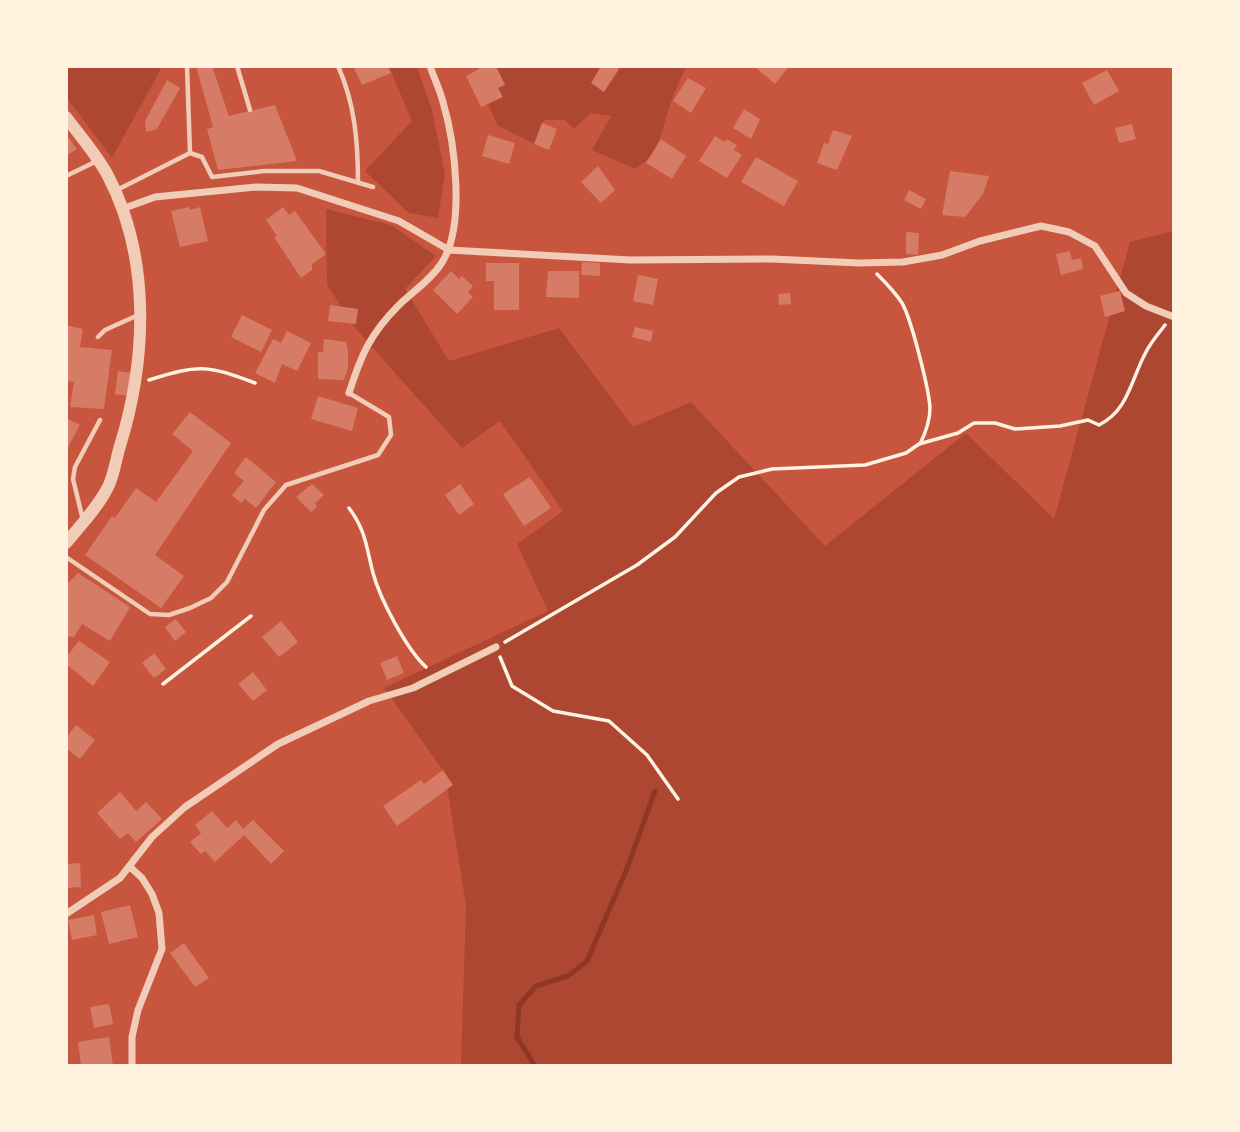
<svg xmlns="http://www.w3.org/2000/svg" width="1240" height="1132" font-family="Commissioner,sans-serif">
	<rect width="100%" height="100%" fill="#c8553d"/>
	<!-- green -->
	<path fill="#ae4732" d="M67,66L162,67L112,158L67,98Z
		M389,67H417L432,110L445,174L438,218L409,213L365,171L412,121Z
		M496,67H686C681,78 675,90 671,102C662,127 661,155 635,169L592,150L611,116L590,113L574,129L565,120H544L535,144L498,126L488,104L502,97L498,88L505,84Z
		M326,209L391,225L436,256L405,289L449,361L559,328L633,427L691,402L825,546L966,433L1054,519L1130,242L1173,231V1065H461L466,906L445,773L384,688L548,611L517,544L563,511L500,421L462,448L356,329L327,285Z"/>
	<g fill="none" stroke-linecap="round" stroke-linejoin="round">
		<!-- stream -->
		<path stroke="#8f3625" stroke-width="5" d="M535,1066L517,1037L519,1005L536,986L568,976L587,961L626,871L655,791"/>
	</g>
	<!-- building -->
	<path fill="#d67c66" d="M196,66H212L229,116L275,105L297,161L218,170L207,129L213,127Z
		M353,66H387L391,73L362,85Z
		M478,66H496L505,85L498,88L503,97L481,107L466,76L479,69Z
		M601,66H614L619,69L604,92L591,83Z
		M754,66H789L775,84Z
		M1107,70L1119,91L1094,105L1082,83Z
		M688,78L706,88L691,113L673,101Z
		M167,80L180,88L157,129L146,132L145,121Z
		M744,109L760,119L751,139L733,128Z
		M542,123L557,129L549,150L534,144Z
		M1132,124L1136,139L1119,143L1115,128Z
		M833,130L852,136L837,170L817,163L824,143L828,144Z
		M66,134L77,149L66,156Z
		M488,135L515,143L509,164L482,156Z
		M715,136L725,142L726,139L737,145L734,150L742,155L727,178L699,161Z
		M661,139L686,156L672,179L646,163Z
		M756,157L798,181L784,206L741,182Z
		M598,166L615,190L601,203L581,182Z
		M950,171L989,176L983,194L965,217L942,215Z
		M909,190L926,199L921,209L904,200Z
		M189,207L190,210L200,207L208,241L180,247L171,211Z
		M283,207L289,215L295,211L326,254L312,264V270L301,278L274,237L277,236L266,220Z
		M906,232L919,233L918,255L906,254Z
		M1070,251L1072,260L1081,258L1083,269L1061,275L1056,254Z
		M582,262L600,263V276L581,275Z
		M486,263H519V310H494V281H486Z
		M451,271L459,279L462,276L473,286L468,292L473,297L457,314L433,290Z
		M548,271H579V298L546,297Z
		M638,275L658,279L653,305L633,301Z
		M1120,291L1125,311L1105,317L1100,296Z
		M790,293L791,304L779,305L778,294Z
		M330,305L358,309L356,324L328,321Z
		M242,315L272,330L261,352L231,337Z
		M66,325L83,329L80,347L112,350L104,409L70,407L74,382L66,381Z
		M635,327L653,331L651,342L632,337Z
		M287,331L311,343L297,371L282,364L275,383L255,373L273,339L281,343Z
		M324,339L346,342L348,351V368L344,380L318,379V352H323Z
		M118,371L133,373L129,396L115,394Z
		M318,396L358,408L352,431L311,419Z
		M190,412L231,443L155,555L184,576L161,608L85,555L112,516L115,518L136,488L156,502L193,451L172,434Z
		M66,418L80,425L66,451Z
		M246,457L276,482L256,508L245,499L241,503L232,495L244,481L234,473Z
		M530,477L551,508L524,526L503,494Z
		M312,484L324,495L315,503L317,507L311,512L296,497Z
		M460,484L474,504L459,515L445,495Z
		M78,573L130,607L110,641L82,624L74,637L66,636V585Z
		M176,619L186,632L175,641L165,627Z
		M281,621L298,642L279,657L262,637Z
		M79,641L110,662L93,686L66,664V657Z
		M154,653L166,669L154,678L142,663Z
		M397,656L404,673L387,680L380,663Z
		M253,672L267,690L253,701L238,684Z
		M76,725L95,740L80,759L66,748V738Z
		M443,770L453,785L397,826L383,806L421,780L424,784Z
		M120,792L136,811L146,802L162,819L136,842L128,833L120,839L97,813Z
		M212,811L227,828L236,820L243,829L253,820L284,851L271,864L244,835L215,862L205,851L201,854L190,842L201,833L195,825Z
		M80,863L81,887L67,888L66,864Z
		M130,905L138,937L109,944L101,912Z
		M94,915L97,935L72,940L68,920Z
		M184,943L209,978L195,987L170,953Z
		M109,1004L113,1024L94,1028L90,1007Z
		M109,1037L113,1066H81L78,1042Z"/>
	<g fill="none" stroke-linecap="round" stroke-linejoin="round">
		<!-- path -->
		<path stroke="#fff3e0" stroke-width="3.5" d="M877,274C886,283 895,292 902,303C911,318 929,389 930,408C930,421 926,432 920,444
			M149,380C199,364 207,365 255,383
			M349,508C366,531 366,546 373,573C380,599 407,650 426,667
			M505,642L637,565L675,537L716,493L739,477L772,469L865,465L906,453L919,444L958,433L974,423H995L1015,429L1060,426L1088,420L1099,425C1129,410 1131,379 1146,352C1151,342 1159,333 1165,325
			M500,657L512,686L553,711L609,721L647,755L678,799
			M163,684L251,616"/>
		<!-- service -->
		<path stroke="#f1ccb7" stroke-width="4.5" d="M187,66L190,153
			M237,66L250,110
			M338,66C355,104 358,142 358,183
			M66,176L97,161
			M115,191L190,153L202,157L212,177L264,171H319L373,187
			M98,337L105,330L136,316
			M83,520L73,479L75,467L100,420
			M66,557L150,614L169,615L190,608L211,598L227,582L264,510L286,485L378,455L391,435L389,417L349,393"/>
		<!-- minor -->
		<path stroke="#f1ccb7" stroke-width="7" d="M122,209L155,197L256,187L297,188L399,221L449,250L630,260L772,259L859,263L903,262L942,255L980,241L1041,226L1069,232L1095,246L1126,293L1146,306L1174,317
			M349,393C361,355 370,334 399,305C412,292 430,281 441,264C466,227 455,143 443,102C440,90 434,78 430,66
			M129,866L142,878L152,894L159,913L162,949L138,1010L132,1037V1066
			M66,914L120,878L152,837L185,807L278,744L369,701L413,688L496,647"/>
		<!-- tertiary -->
		<path stroke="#f1ccb7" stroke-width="12" d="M66,117C80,136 96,154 107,174C151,257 147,358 120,446C116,459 114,475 108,487C98,507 80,526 66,543"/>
	</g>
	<!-- border -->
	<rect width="1240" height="1132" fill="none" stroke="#fff3e0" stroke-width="136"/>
</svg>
